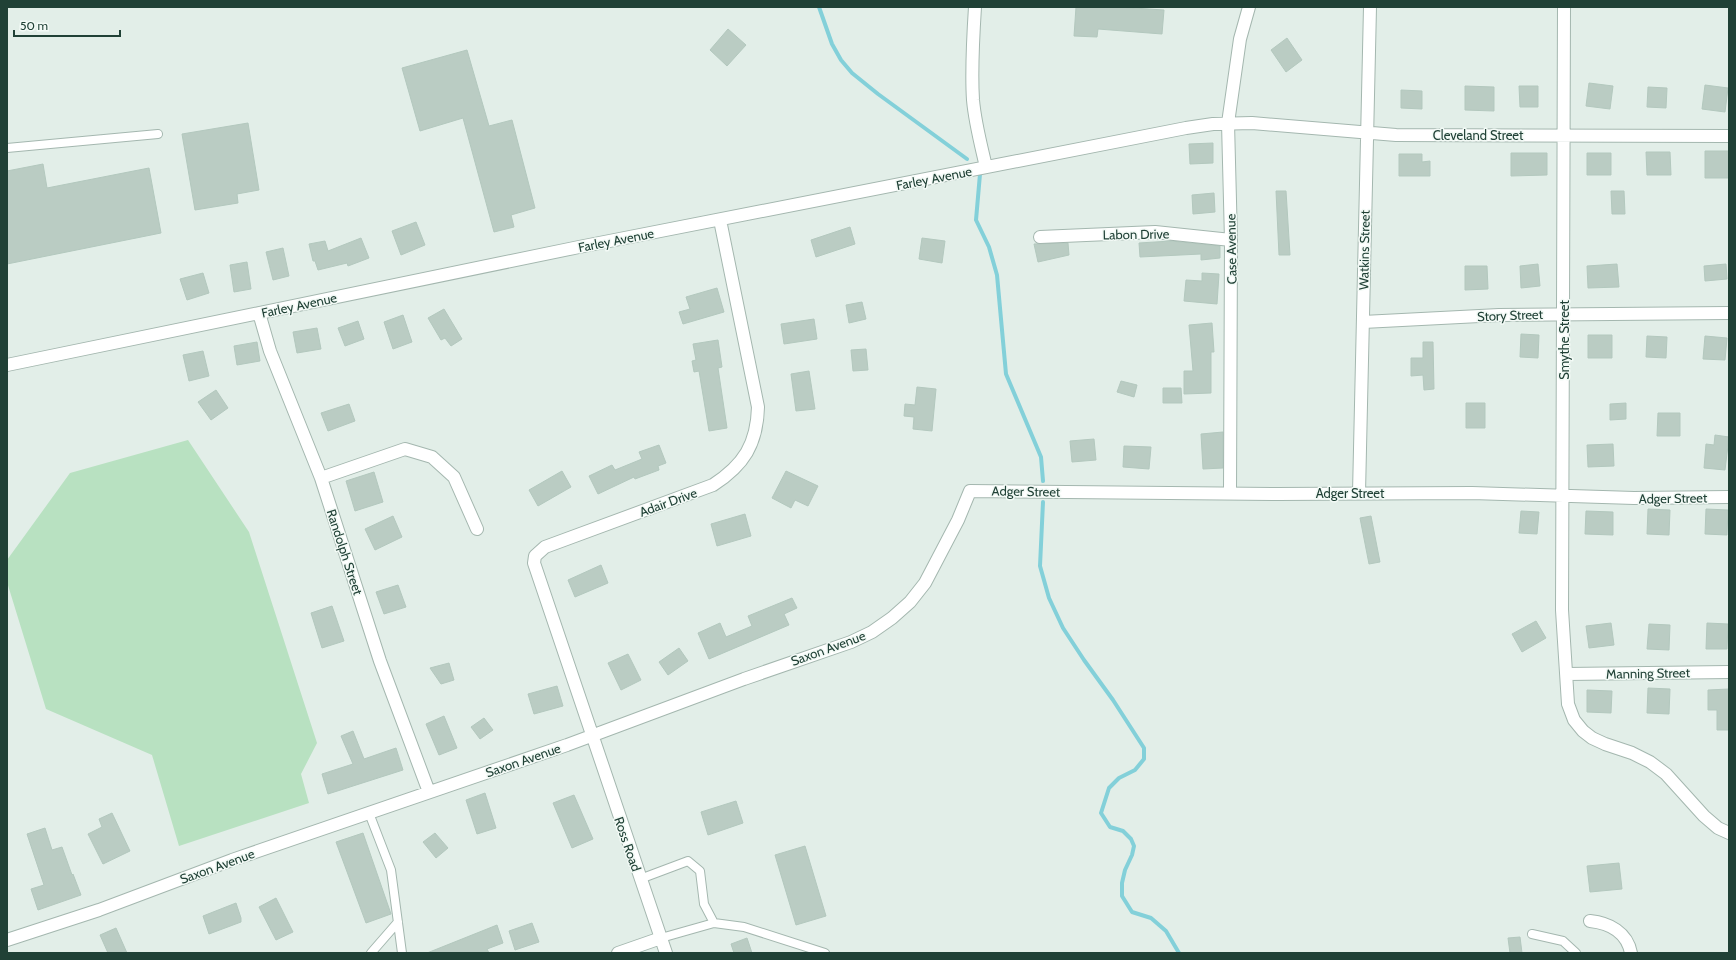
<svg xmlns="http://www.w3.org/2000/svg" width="1736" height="960" font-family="Cabin,sans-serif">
	<rect width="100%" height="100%" fill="#e2eee8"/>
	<!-- green -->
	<path fill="#b8e1c1" d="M188,440L249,532L317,743L301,774L309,803L179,846L152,755L46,709L7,582V560L70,473Z"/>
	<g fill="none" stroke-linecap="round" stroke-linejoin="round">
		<!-- stream -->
		<path stroke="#83d0d9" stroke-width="4" d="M819,7L832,44L841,60L852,73L878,94L967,159
			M980,174L976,220L989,247L997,275L1006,374L1041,457L1043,481
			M1043,502L1040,566L1049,598L1063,628L1084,660L1113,700L1144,748V759L1135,770L1119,778L1109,788L1101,813L1110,827L1123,831L1131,839L1134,846L1132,855L1125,870L1122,883V896L1132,912L1151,918L1166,931L1179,953"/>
	</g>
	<!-- building -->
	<path fill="#baccc3" stroke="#b3c8be" d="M1076,7H1118L1164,10L1162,34L1098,29L1097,37L1074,36Z
		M728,29L746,45L727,66L710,50Z
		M1287,38L1302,60L1286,72L1271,50Z
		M467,50L489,126L512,120L535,208L511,215L514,227L494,232L463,118L420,131L402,68Z
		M1589,83L1613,86L1610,109L1586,106Z
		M1705,85L1728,88L1725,112L1702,109Z
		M1465,86L1494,87V111L1465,110Z
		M1519,86H1538V107H1520Z
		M1648,87L1667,88L1666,108L1647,107Z
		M1401,90L1422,91V109L1401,108Z
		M248,123L259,190L237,194L238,203L195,210L182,134Z
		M1213,143V163L1190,164L1189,144Z
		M1705,151H1729V178H1705Z
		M1646,152H1670L1671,175H1647Z
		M1511,153H1547V175L1511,176Z
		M1587,153H1611V175H1587Z
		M1399,154H1422V162L1430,161V176H1399Z
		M43,164L47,188L149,168L161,233L7,264V171Z
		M1276,191H1286L1290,255H1279Z
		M1611,191H1624L1625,214H1612Z
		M1214,193L1215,212L1193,214L1192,195Z
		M416,222L425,245L401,255L392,231Z
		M850,227L855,244L816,257L811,240Z
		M361,238L369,258L348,266L347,263L318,270L315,261H313L309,244L325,241L328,251Z
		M922,238L945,241L942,263L919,259Z
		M1171,241L1220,246V258L1201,260V254L1140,257L1139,243Z
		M1068,243L1069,255L1038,262L1034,244Z
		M283,248L289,276L273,280L266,252Z
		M247,262L251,289L234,292L230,265Z
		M1538,264L1540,286L1521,288L1520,266Z
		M1617,264L1619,287L1588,288L1587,266Z
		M1726,264L1727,279L1705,281L1704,266Z
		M1465,266H1487L1488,289L1465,290Z
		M203,273L209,293L187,300L180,279Z
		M1202,273L1219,274L1217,304L1184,301L1186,280L1202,281Z
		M717,288L724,312L683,324L679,312L690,309L686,297Z
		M862,302L866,319L849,323L846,305Z
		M444,309L462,339L451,346L445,338L441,340L428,318Z
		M403,315L412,342L393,349L384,322Z
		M814,319L817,339L784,344L781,324Z
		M358,321L364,339L345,346L338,328Z
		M1212,323L1214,352H1211V393L1184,394V371H1193L1189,325Z
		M317,328L321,349L297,353L293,332Z
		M1521,334L1539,335L1538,358L1520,357Z
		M1588,335H1612V358H1588Z
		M1647,336L1667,337L1666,358L1646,357Z
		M1705,336L1727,338L1725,360L1703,359Z
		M718,340L722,367L718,368L727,428L709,431L699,371L694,372L692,361L696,360L693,344Z
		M257,342L260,361L237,365L234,346Z
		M1423,342H1433L1434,389L1424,390L1423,375L1411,376V358H1423Z
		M866,349L868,370L853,371L851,350Z
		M203,351L209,376L189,381L183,355Z
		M809,371L815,409L796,411L791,374Z
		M1121,381L1137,385L1134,397L1117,392Z
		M917,387L936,389L932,431L913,429L914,417L904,416L905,404L915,405Z
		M1163,388H1181L1182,403H1163Z
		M216,390L228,408L211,420L198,402Z
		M1466,403H1485V428H1466Z
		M1626,403V419L1610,420V404Z
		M349,404L355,421L328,431L321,413Z
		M1658,413H1680V436H1657Z
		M1223,432V468L1203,469L1201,434Z
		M1715,435L1729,437L1725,470L1704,468L1706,444L1714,445Z
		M1094,439L1096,460L1072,462L1070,441Z
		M1613,444L1614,466L1588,467L1587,445Z
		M659,445L666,463L658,466L659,470L635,479L634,477L598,494L589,476L612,465L615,470L642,459L639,452Z
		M1124,446L1151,447L1149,469L1123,467Z
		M562,471L571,487L538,506L529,490Z
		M786,471L818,486L808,506L795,500L791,508L772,498Z
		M374,472L383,502L355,511L346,481Z
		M1648,509L1670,510L1669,535L1647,534Z
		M1706,509L1728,510L1727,535L1705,534Z
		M1521,511L1539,512L1537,534L1519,533Z
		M1586,511L1613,512V535L1585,534Z
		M745,514L751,536L717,546L711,524Z
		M393,516L402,537L375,550L365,529Z
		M1371,516L1380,562L1369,564L1360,518Z
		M601,565L608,583L575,597L568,580Z
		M398,585L406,607L384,614L376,592Z
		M792,598L797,608L784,614L789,625L709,659L698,633L720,623L726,637L752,626L748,616Z
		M332,606L344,641L322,648L311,613Z
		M1536,621L1546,638L1522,652L1512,634Z
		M1611,623L1614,645L1589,648L1586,626Z
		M1707,623L1728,624L1727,649H1706Z
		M1649,624L1670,625L1669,650L1647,649Z
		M679,648L688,661L668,675L659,662Z
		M628,654L641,680L621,690L608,663Z
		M449,663L454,680L441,684L430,668Z
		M557,686L563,706L534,714L528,694Z
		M1648,688L1670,689L1669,714L1647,713Z
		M1729,689V730H1717V710H1708V690Z
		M1587,690L1612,691L1611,713L1587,712Z
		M444,716L457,748L439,755L426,724Z
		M484,718L493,730L480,739L471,727Z
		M353,731L364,759L396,748L403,770L328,794L322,774L353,764L341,736Z
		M485,793L496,828L477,834L466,800Z
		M574,795L593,839L572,848L553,803Z
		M736,801L743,823L708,835L701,812Z
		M112,813L130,851L103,864L88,834L102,827L99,819Z
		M45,828L52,850L62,847L72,875L73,874L81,895L38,910L31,889L44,885L27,834Z
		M363,833L391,914L366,923L336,842Z
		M435,833L448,848L436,858L423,842Z
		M805,846L826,916L796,925L775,855Z
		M1619,863L1622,889L1590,892L1587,866Z
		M276,898L293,932L276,940L259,907Z
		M236,903L241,918V922L209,934L203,916Z
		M532,923L539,942L515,950L509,931Z
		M497,925L503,943L487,949L489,953H427Z
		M116,928L127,953H108L100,935Z
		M1520,937L1522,953H1510L1508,938Z
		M747,938L752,953H734L731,944Z"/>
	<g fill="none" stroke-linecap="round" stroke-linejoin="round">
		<defs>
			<path id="lane" d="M7,148L158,134
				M369,813L391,870L402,953
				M640,879L688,861L700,871L704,904L714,923L744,927L825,953
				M1532,934L1563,941L1576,953
				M661,938L714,923
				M371,953L398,922"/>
			<path id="street" d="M975,7C973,38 971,69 973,100C975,123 981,145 986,167
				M1564,7L1562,610L1568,704L1574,720L1583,731L1592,738L1605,744L1632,753L1650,762L1666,774L1704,816L1718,828L1729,833
				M1040,237L1155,232L1231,240
				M259,313L270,351L321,478L380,661L429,792
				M1363,322L1499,315L1729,313
				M7,365L579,247L1186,128L1213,124L1252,123L1396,135L1729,136
				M321,478L405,449L432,457L454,477L477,529
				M1230,493L1231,240L1228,123L1240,39L1249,7
				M1359,493L1370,7
				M1567,674L1729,672
				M1590,921C1609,923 1627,932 1631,953
				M7,940L99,910L232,860L567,745L744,679L851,642L872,632L892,618L910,602L925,583L958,520L970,491L1277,494L1472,493L1634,498L1729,497
				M618,953L661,938
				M666,953L534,563L535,556L545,547L713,485C744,465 757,444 758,407L720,220"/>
		</defs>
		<!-- lane casing -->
		<use href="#lane" stroke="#a4b7af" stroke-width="10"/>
		<!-- street casing -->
		<use href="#street" stroke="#a4b7af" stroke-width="14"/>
		<!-- lane -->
		<use href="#lane" stroke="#fff" stroke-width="8"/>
		<!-- street -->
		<use href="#street" stroke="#fff" stroke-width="12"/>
	</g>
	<g text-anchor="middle" stroke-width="3" stroke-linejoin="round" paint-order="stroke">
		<!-- street labels -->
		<g font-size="13" fill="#204136" stroke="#f3faf6">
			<text x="1478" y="140">Cleveland Street</text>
			<text transform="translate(934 178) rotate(-11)" y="5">Farley Avenue</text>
			<text transform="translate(1136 234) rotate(-1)" y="5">Labon Drive</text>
			<text transform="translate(616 240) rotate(-11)" y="5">Farley Avenue</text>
			<text transform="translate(1231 249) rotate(-91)" y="5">Case Avenue</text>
			<text transform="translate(1364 250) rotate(-89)" y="5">Watkins Street</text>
			<text transform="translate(299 305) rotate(-12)" y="5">Farley Avenue</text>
			<text transform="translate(1510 315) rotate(-2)" y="5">Story Street</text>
			<text transform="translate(1564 340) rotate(-90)" y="5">Smythe Street</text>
			<text transform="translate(1026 491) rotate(1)" y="5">Adger Street</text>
			<text x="1350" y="498">Adger Street</text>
			<text transform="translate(1673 498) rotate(-1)" y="5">Adger Street</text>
			<text transform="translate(668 502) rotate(-20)" y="5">Adair Drive</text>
			<text transform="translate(345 552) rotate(72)" y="5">Randolph Street</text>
			<text transform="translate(828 648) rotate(-20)" y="5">Saxon Avenue</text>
			<text transform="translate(1648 673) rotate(-1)" y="5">Manning Street</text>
			<text transform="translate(523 760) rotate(-19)" y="5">Saxon Avenue</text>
			<text transform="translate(628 844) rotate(71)" y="5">Ross Road</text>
			<text transform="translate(217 866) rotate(-20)" y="5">Saxon Avenue</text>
		</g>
	</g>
	<!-- border -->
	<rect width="1736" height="960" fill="none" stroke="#204136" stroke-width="16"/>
	<!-- scale -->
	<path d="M14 30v6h106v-6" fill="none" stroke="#204136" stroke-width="2"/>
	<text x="20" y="30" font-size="12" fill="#204136" stroke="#f3faf6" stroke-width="3" paint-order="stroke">50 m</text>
</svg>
